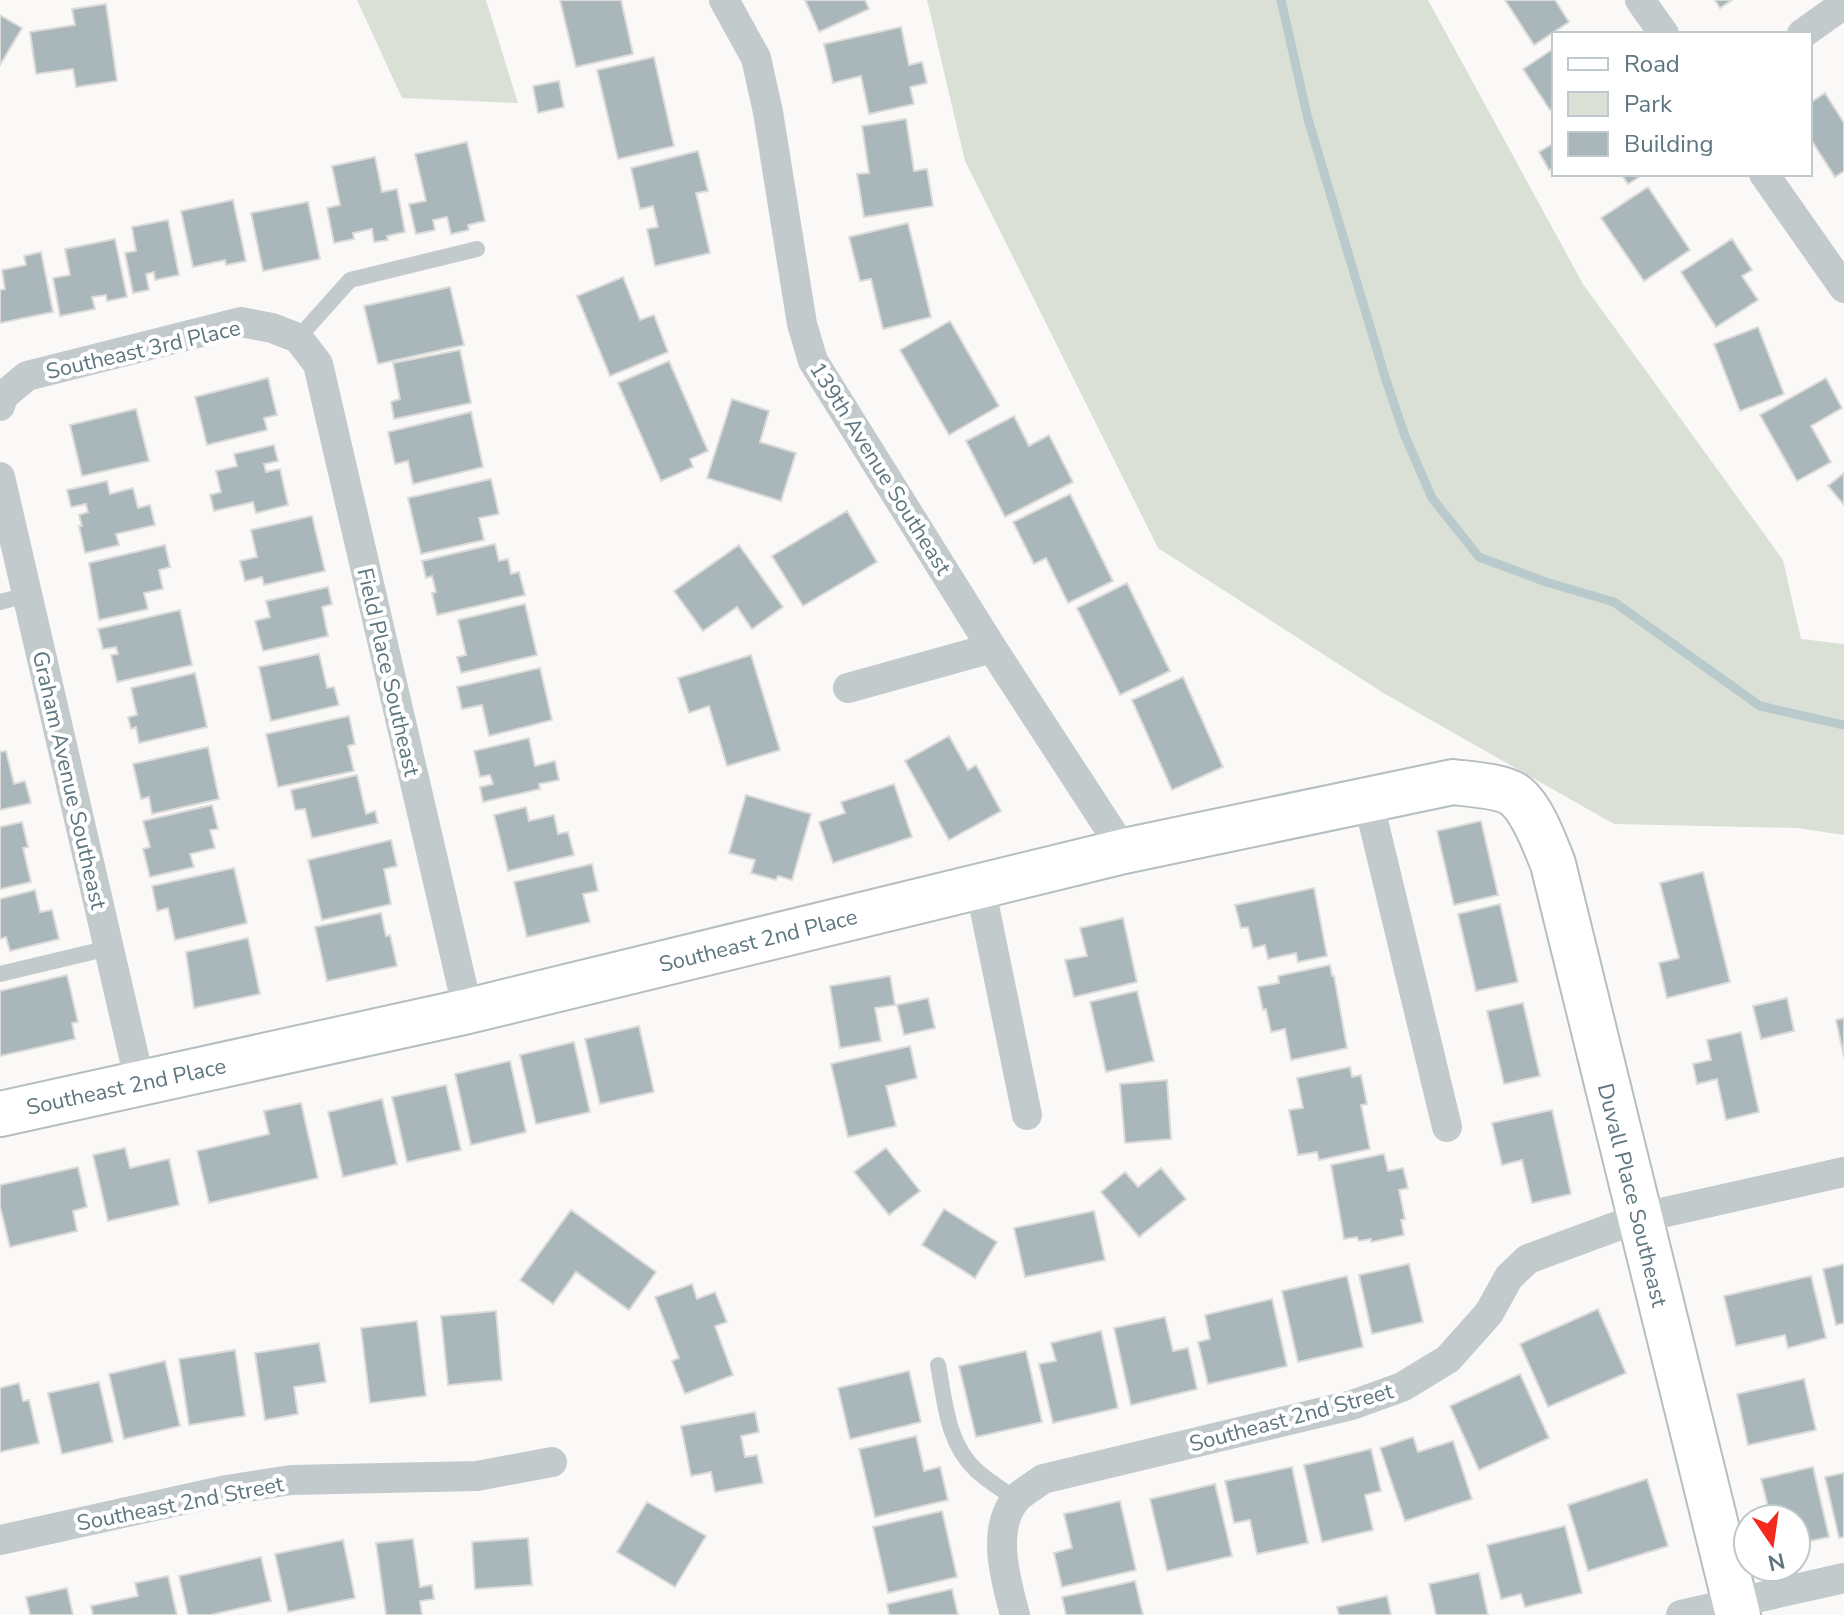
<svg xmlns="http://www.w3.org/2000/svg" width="1844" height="1615" font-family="'Nunito Sans',sans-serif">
	<rect width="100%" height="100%" fill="#faf9f7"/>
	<!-- green -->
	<path fill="#dbe0d6" d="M357,0H486L518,103L402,98Z
		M927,0H1428L1583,284L1783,560L1801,639L1844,644V835L1797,828L1614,824L1385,694L1158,548L965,161Z"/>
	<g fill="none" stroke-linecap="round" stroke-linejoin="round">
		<!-- stream -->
		<path stroke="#b8cacb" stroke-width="9" d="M1281,0L1308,119L1386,380L1405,436L1432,498L1479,557L1546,582L1614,602L1760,706L1844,725"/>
	</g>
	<!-- building -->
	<path fill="#a9b6ba" stroke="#dcdbd9" stroke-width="2" d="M560,0H621L633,54L576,67Z
		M805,0H865L869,9L819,32Z
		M1505,0H1555L1569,22L1534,45Z
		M1715,0H1732L1720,8Z
		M106,4L117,81L76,87L73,69L36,74L30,32L75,25L72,9Z
		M0,15L22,28L0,65Z
		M901,27L909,65L922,62L927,83L910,87L914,104L869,114L861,76L833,83L824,44Z
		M1553,49L1554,108L1550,110L1523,69Z
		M654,57L674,146L618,159L597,70Z
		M559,81L564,107L538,113L533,86Z
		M1825,93L1844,123V171L1835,177L1810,138V103Z
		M906,119L914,171L927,169L933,206L864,217L857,174L869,173L862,126Z
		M467,142L485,221L468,225L469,230L451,234L447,217L433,220L435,230L416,234L409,204L426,201L415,154Z
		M1554,143V168L1549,170L1539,152Z
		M698,151L708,191L696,193L710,253L655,266L647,229L658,227L653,206L640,209L631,168Z
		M375,157L382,192L397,189L405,232L387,236L388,240L374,242L372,229L353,233L354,239L334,243L327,208L340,205L332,166Z
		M1621,174H1644L1628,184Z
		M1648,187L1690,250L1644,281L1601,218Z
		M233,200L246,261L226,265L225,260L193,267L181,211Z
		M308,202L320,259L263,271L251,213Z
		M168,220L179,275L155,280L154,272L146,274L149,290L133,293L125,253L136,251L132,227Z
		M908,223L931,317L883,329L871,279L860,281L849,237Z
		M115,239L127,297L107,301L106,295L92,297L95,309L60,316L53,278L70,275L65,249Z
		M1732,239L1752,270L1742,276L1758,300L1716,327L1681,272Z
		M41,252L53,312L0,323V290L5,289L2,270L26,265L24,256Z
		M623,277L640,320L654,315L668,352L610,376L577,296Z
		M450,287L464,345L378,364L364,306Z
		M950,321L999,406L949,435L900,350Z
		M1758,327L1784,394L1740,411L1714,344Z
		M460,350L471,403L394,419L391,402L400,399L393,363Z
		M669,361L708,451L690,459L693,467L661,481L618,383Z
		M268,378L277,415L264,418L267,430L207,445L195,397Z
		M1826,378L1842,408L1811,426L1831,462L1797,481L1760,415Z
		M732,399L769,411L760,442L796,453L781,501L707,478Z
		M136,409L149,461L82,476L70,425Z
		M471,412L483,467L413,484L408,461L395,464L388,432Z
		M1014,416L1029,446L1049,435L1073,482L1005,517L966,441Z
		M274,445L278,461L264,464L266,472L280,469L288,505L256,513L253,502L214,511L210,495L221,492L216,471L237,466L234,454Z
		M1844,473V505L1828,486Z
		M491,479L499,514L479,518L484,540L421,554L408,498Z
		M107,481L110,494L133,488L138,508L150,505L155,525L116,534L119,545L85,553L79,526H82L79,515L88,512L86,504L71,507L67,490Z
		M1070,494L1113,581L1068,603L1046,558L1034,564L1013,522Z
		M847,511L877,562L803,606L772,556Z
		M312,516L325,571L264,585L262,577L245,581L240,561L257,557L251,530Z
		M495,544L499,561L508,559L511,574L519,572L525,595L437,615L432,593L436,592L432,576L426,578L422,561Z
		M165,545L170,567L159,570L163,589L144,593L148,609L99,620L89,563Z
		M739,545L783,607L752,629L737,607L703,631L674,591Z
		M1127,583L1170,671L1120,695L1077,608Z
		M328,587L332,604L322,607L328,636L263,651L255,621L270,617L266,601Z
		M525,604L537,655L461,673L457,657L466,655L458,620Z
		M180,610L192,665L117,682L111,655L118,654L116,647L103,649L98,629Z
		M319,654L327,688L334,687L339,705L271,721L259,667Z
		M751,655L780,750L727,766L709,706L689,713L678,678Z
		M540,668L552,720L489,736L482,705L462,709L457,687Z
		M195,673L207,727L139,743L136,727L131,729L128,717L137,715L131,688Z
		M1183,677L1223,767L1172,790L1132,700Z
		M349,716L355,744L348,746L354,771L278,787L266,734Z
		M949,736L968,770L976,765L1001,811L949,840L905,761Z
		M529,738L535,766L555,761L559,780L539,784L540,789L483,802L480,787L493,784L490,775L480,777L474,751Z
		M208,747L219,799L152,814L149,797L141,799L133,764Z
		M6,751L14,784L25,781L31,803L0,810V752Z
		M357,775L366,814L375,811L378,823L312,838L305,809L295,810L291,790Z
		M894,784L912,837L833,863L819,822L845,813L841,802Z
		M746,795L811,814L792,880L778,876L776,880L751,873L755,860L729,853Z
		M212,805L218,829L210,830L215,848L190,854L194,867L150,877L143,849L150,847L143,821Z
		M526,807L529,821L554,815L558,834L568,832L574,855L508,871L494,815Z
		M1481,821L1498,895L1454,905L1437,831Z
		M22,822L28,847L23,848L31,882L0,889V827Z
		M391,840L397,866L384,869L391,904L322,920L308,860Z
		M592,864L598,891L583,894L590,922L527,937L514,882Z
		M234,868L247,923L175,940L168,908L157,911L152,886Z
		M1703,872L1730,982L1667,998L1659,963L1679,958L1660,883Z
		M1314,888L1327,956L1298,962L1296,953L1268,959L1265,945L1253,948L1248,927L1241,928L1235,905Z
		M35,890L40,912L52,910L59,939L10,951L6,937L0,939V899Z
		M1500,904L1518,982L1476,991L1458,914Z
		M381,913L386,936L390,935L397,966L327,981L315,927Z
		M1123,918L1137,982L1074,997L1065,960L1087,956L1080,928Z
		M248,938L260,994L194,1008L186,952Z
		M1330,965L1332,976H1334L1347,1048L1291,1060L1285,1029L1271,1032L1266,1009L1263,1010L1258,987L1279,983L1278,976Z
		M67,975L78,1022L72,1023L75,1039L0,1056V991Z
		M890,976L895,1005L875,1008L881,1041L840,1048L830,986Z
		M1137,991L1154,1061L1106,1072L1090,1002Z
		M928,998L935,1028L904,1035L897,1005Z
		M1787,998L1794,1031L1761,1039L1753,1006Z
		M1523,1003L1540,1076L1504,1084L1487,1011Z
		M1844,1018V1057L1836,1020Z
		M639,1026L654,1092L600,1104L585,1039Z
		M1741,1032L1759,1112L1726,1120L1717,1079L1697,1084L1693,1064L1711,1060L1707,1040Z
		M574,1042L590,1112L536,1124L520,1055Z
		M910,1046L917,1078L886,1086L896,1126L848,1137L831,1064Z
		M510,1061L526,1132L471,1145L455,1074Z
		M1350,1067L1352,1077L1361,1075L1367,1104L1361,1105L1370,1149L1319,1160L1317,1152L1298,1155L1289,1110L1303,1108L1297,1078Z
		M1167,1080L1171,1139L1125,1143L1120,1084Z
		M446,1085L461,1150L407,1162L392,1097Z
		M382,1099L397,1164L343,1177L328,1112Z
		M301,1103L318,1178L209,1203L197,1151L269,1134L264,1111Z
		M1552,1110L1571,1194L1532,1203L1522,1160L1502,1165L1492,1123Z
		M125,1148L130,1168L169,1159L179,1205L108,1221L93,1155Z
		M886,1148L920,1191L889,1215L854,1172Z
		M1384,1154L1388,1171L1403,1168L1408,1188L1399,1190L1405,1219L1401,1220L1404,1235L1371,1242V1239L1359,1241L1357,1237L1344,1239L1331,1165Z
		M78,1167L87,1207L73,1211L77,1231L10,1247L0,1206V1185Z
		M1161,1168L1186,1199L1139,1237L1101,1192L1125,1172L1138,1187Z
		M944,1209L997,1242L975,1278L922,1245Z
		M571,1210L656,1272L629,1310L576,1272L553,1304L520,1280Z
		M1094,1211L1105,1260L1025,1277L1014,1228Z
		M1409,1264L1423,1322L1372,1334L1359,1275Z
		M1844,1264V1323L1836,1325L1823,1269Z
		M1347,1276L1363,1347L1298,1362L1282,1291Z
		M1811,1276L1826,1338L1788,1348L1785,1335L1736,1346L1724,1296Z
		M692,1284L697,1299L715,1292L727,1322L715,1326L733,1375L685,1394L672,1361L679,1358L655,1297Z
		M1272,1299L1287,1366L1208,1384L1198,1342L1210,1339L1205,1315Z
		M1598,1309L1626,1373L1548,1407L1520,1344Z
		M496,1311L502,1380L448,1385L441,1316Z
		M1165,1317L1173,1351L1188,1348L1197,1389L1131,1405L1114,1328Z
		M417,1321L426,1396L370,1403L361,1328Z
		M1101,1331L1118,1408L1053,1423L1039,1364L1056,1361L1051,1343Z
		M319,1343L326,1382L294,1387L298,1414L265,1420L255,1353Z
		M235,1350L245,1416L189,1425L179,1359Z
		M1026,1351L1042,1422L976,1437L959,1366Z
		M165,1361L180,1426L124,1439L109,1374Z
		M909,1371L921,1422L850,1439L838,1388Z
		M1520,1374L1549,1438L1479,1470L1450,1406Z
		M1804,1379L1816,1430L1748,1445L1737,1394Z
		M99,1382L113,1442L62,1454L48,1393Z
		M19,1383L23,1401L29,1400L39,1443L0,1452V1388Z
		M755,1412L759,1432L741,1436L745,1457L757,1455L763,1483L715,1492L711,1472L691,1476L681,1426Z
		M916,1436L924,1471L940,1467L948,1500L875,1517L859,1449Z
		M1413,1437L1418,1452L1453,1441L1472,1499L1405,1521L1380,1448Z
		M1371,1449L1381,1491L1365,1495L1373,1530L1322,1542L1304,1465Z
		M1292,1467L1308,1543L1257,1554L1250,1520L1234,1523L1225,1481Z
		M1813,1467L1829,1537L1796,1544V1519H1771L1761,1479Z
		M1844,1473V1537L1839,1538L1825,1477Z
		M1647,1479L1668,1546L1588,1571L1568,1505Z
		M1215,1484L1232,1556L1167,1571L1150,1499Z
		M1120,1501L1136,1570L1062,1587L1054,1553L1072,1548L1064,1514Z
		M647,1502L706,1536L675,1587L617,1552Z
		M942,1511L957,1577L888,1593L873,1527Z
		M1565,1526L1582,1593L1525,1607L1521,1594L1501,1599L1487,1545Z
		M528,1538L532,1585L475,1589L472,1542Z
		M413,1539L420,1587L432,1585L434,1599L420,1601L422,1615H386L376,1543Z
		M343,1540L355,1598L288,1612L275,1554Z
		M261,1557L271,1601L210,1615H188L179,1576Z
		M1479,1573L1488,1615H1436L1429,1584Z
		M168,1576L177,1615H93L91,1606L138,1596L135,1583Z
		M1135,1581L1143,1615H1066L1062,1597Z
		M67,1588L73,1615H30L26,1597Z
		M952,1589L958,1615H889L887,1604Z
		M1387,1596L1391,1615H1339L1337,1607Z"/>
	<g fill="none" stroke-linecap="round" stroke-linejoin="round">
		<defs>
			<path id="secondary" d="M0,1114L468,1011L1124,851L1453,782C1469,784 1504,786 1516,796C1533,810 1545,844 1553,864L1738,1615"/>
		</defs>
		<!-- secondary casing -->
		<use href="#secondary" stroke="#b5bec1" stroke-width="48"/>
		<!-- lane -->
		<path stroke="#c2cacc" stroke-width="16" d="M298,338L350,280L477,249
			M0,602L27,595
			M0,974L109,948
			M938,1365C945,1401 947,1443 975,1469C987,1481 1003,1490 1016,1499"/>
		<!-- street -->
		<path stroke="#c2cacc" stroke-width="30" d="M724,0L756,58L768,112L802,324L813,361L992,648L1124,851
			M1640,0L1664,34
			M1802,34L1844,4
			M1764,174L1844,288
			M0,406L3,396L27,376L241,322L272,328L298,338L318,364L468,1011
			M0,477L140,1083
			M848,688L992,648
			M1368,800L1447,1127
			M980,886L1027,1115
			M0,1540L227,1490L291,1480L477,1476L552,1462
			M1015,1615C1006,1581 990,1528 1017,1498C1024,1491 1035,1485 1043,1479L1352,1405L1402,1387L1448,1359L1489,1313L1509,1277L1528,1259L1639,1218L1844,1172
			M1681,1615L1844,1578"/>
		<!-- secondary -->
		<use href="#secondary" stroke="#fff" stroke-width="44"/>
	</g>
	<g text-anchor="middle" stroke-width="8" stroke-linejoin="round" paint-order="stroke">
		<!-- street labels -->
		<g font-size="22" fill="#5e767f" stroke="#fff">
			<text transform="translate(143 349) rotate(-13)" y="8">Southeast 3rd Place</text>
			<text transform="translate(881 468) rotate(58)" y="8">139th Avenue Southeast</text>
			<text transform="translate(389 672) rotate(77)" y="8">Field Place Southeast</text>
			<text transform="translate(70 780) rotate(77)" y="8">Graham Avenue Southeast</text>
			<text transform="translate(758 940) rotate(-14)" y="8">Southeast 2nd Place</text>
			<text transform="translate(126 1086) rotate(-12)" y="8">Southeast 2nd Place</text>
			<text transform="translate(1633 1195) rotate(76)" y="8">Duvall Place Southeast</text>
			<text transform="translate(1291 1417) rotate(-15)" y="8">Southeast 2nd Street</text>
			<text transform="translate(180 1503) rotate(-11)" y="8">Southeast 2nd Street</text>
		</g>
	</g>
	<!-- legend -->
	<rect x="1552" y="32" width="260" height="144" fill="#ffffff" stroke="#bfc8cc" stroke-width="2"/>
	<rect x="1568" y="58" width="40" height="12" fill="#ffffff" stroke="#bfc8cc" stroke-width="2"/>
	<text x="1624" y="72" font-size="24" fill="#5e767f">Road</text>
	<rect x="1568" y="92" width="40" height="24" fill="#dbe0d6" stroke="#bfc8cc" stroke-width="2"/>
	<text x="1624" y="112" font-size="24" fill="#5e767f">Park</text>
	<rect x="1568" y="132" width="40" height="24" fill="#a9b6ba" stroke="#bfc8cc" stroke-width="2"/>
	<text x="1624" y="152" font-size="24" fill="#5e767f">Building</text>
	<!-- north arrow -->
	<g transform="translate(1772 1543) rotate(167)"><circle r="38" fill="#ffffff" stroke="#bfc8cc" stroke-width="2"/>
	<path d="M0-6L14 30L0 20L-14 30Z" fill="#f42a1d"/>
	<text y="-12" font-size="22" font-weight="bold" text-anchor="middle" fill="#5e767f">N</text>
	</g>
</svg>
